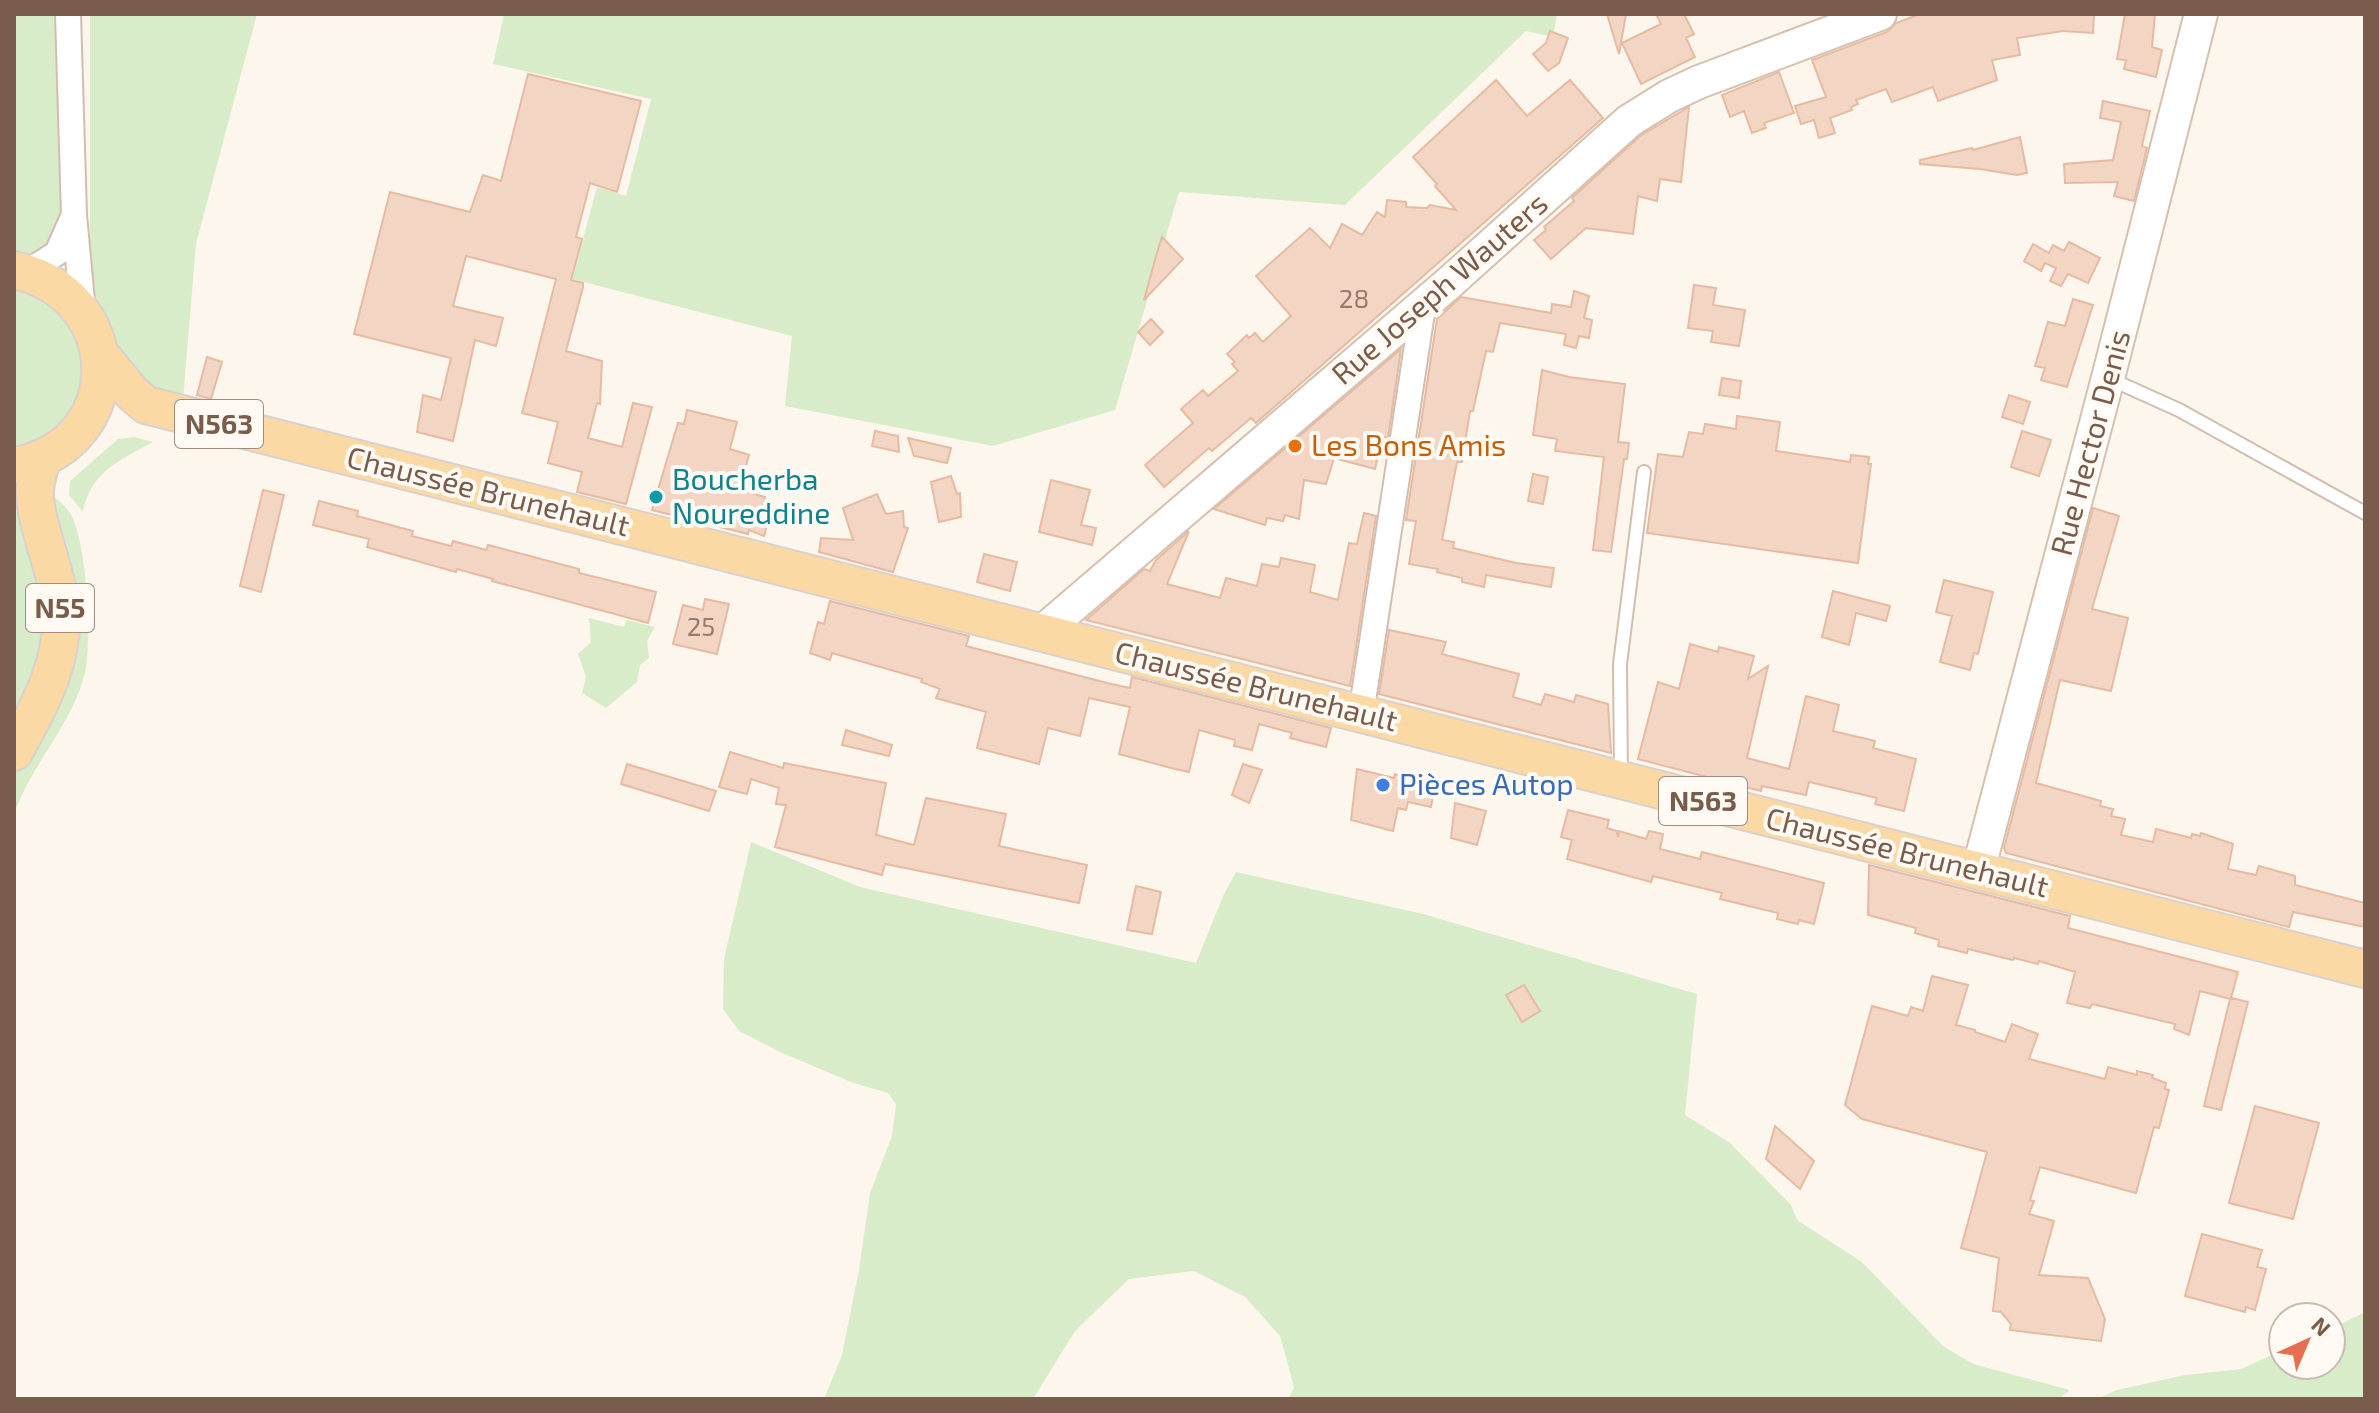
<svg xmlns="http://www.w3.org/2000/svg" width="2379" height="1413" font-family="'Exo 2',sans-serif">
	<rect width="100%" height="100%" fill="#fdf6ec"/>
	<!-- green -->
	<path fill="#d8ecc9" d="M14,14H60L64,189L61,230L42,256L14,259Z
		M90,14H257L196,244L183,400L134,378L113,344L108,323L95,296L90,274Z
		M501,14H1557L1553,37L1526,31L1345,205L1179,192L1115,410L993,446L785,406L792,336L572,279L597,187L626,196L651,99L493,64L504,15Z
		M14,285L26,288L63,312L83,351L84,380L75,408L57,431L14,451Z
		M134,437L153,442C120,460 90,472 83,512L69,495L70,481L118,439Z
		M47,492C56,498 64,504 70,513C87,541 93,645 84,677C70,727 30,766 14,815V766L58,685Z
		M14,497L25,498L52,619L14,739Z
		M589,618L624,627L627,620L655,627L647,641L649,658L640,665L637,682L606,708L582,693L586,677L578,654L591,642Z
		M751,842L860,887L1196,963L1224,894L1236,872L1423,914L1697,994L1685,1115L1730,1143L1791,1205L1797,1220L1862,1262L1943,1346L1973,1364L2070,1390L2058,1399H1288L1294,1387L1280,1336L1245,1297L1194,1271L1129,1279L1075,1331L1033,1399H824L842,1355L859,1270L870,1193L892,1136L896,1104L888,1093L851,1082L780,1052L739,1031L723,1009L724,959Z
		M2365,1312V1399H2097L2117,1390L2185,1375L2241,1369L2283,1350V1365H2331V1329Z"/>
	<!-- building -->
	<path fill="#f3d5c3" stroke="#e6bba3" stroke-width="2" d="M1607,14H1626L1619,54Z
		M1656,14H1684L1694,34L1686,38L1695,57L1641,84L1622,43L1661,24Z
		M1920,14H2094L2093,33L2063,31L2017,38L2020,55L1992,60L1997,80L1938,101L1933,87L1892,102L1886,89L1856,100L1858,104L1851,107L1852,110L1830,118L1835,133L1819,138L1814,120L1801,124L1795,106L1826,97L1812,60L1887,32L1896,23Z
		M2125,14H2155L2152,47L2162,50L2156,77L2124,69L2126,60L2117,59Z
		M1550,31L1568,38L1559,63L1548,71L1533,54L1546,43Z
		M1779,72L1794,113L1764,123L1766,128L1752,133L1744,111L1730,117L1722,95Z
		M528,74L641,101L617,192L590,183L576,237L582,239L571,280L583,283V287L566,351L602,361L600,404L597,403L588,438L622,447L633,403L652,407L626,504L577,492L582,472L548,463L558,422L522,413L556,279L466,256L453,306L503,318L496,346L475,340L453,441L417,432L423,395L441,400L451,358L354,334L390,192L470,212L483,175L501,181Z
		M1496,80L1527,116L1570,80L1603,118L1256,423L1251,418L1212,451L1209,448L1164,487L1145,465L1193,423L1181,409L1203,390L1208,396L1238,371L1232,364L1235,362L1227,354L1247,335L1249,338L1255,333L1263,342L1291,316L1256,276L1310,228L1330,248L1342,224L1362,235L1377,212L1385,217L1387,200L1406,202V207L1427,208L1430,205L1456,210L1435,186L1437,184L1413,157Z
		M2103,101L2150,111L2142,146L2147,148L2134,201L2114,196L2118,182L2065,183L2064,164L2113,160L2121,122L2100,118Z
		M1689,107L1681,182L1660,179L1657,201L1638,196L1633,234L1586,228L1551,259L1534,240L1546,230L1544,227L1574,201L1572,198L1640,136Z
		M2020,137L2027,173L2017,175L1980,169L1920,164V160L1972,148L1973,150Z
		M1162,237L1183,259L1144,300L1156,256Z
		M2069,242L2100,258L2088,283L2068,274L2061,286L2050,281L2056,268L2045,263L2041,271L2024,261L2033,244L2049,253L2053,245L2064,251Z
		M1694,285L1716,288L1713,305L1745,310L1739,346L1711,342L1713,331L1688,328Z
		M1574,291L1589,296L1584,318L1592,320L1589,338L1579,336L1576,348L1564,345L1566,334L1500,323L1493,352L1486,351L1473,411H1470L1462,462H1457L1442,540L1454,542L1453,548L1516,563L1554,568L1551,587L1486,575L1484,587L1462,582V578L1437,572L1438,569L1409,564L1416,521L1406,520L1437,319L1461,297L1551,313L1552,304L1571,307Z
		M2073,299L2093,305L2067,387L2041,380L2045,368L2035,366L2048,322L2065,326Z
		M1151,319L1163,332L1150,345L1138,332Z
		M1401,349L1388,438L1383,437L1375,469L1334,458L1326,484L1304,480L1299,519L1285,515L1283,521L1267,518L1265,525L1214,509Z
		M207,357L222,362L211,399L197,395Z
		M1542,370L1569,377L1625,384L1618,442L1629,443L1627,459H1624L1611,552L1593,550L1604,457L1555,451L1557,439L1533,435Z
		M1722,378L1741,381L1739,398L1719,395Z
		M2009,395L2030,402L2023,424L2002,417Z
		M687,410L737,422L730,449L749,455L742,480L751,482L748,492L765,497L761,515L769,517L764,536L749,530L748,534L652,510L678,423L684,424Z
		M1737,416L1780,422L1776,451L1850,462L1851,455L1869,457L1868,464H1871L1858,563L1647,533L1658,454L1683,457L1689,432L1703,434L1705,424L1736,429Z
		M875,431L898,436L899,452L872,446Z
		M2022,431L2051,440L2039,476L2011,467Z
		M908,438L951,448L947,463L914,456Z
		M1533,474L1548,477L1543,504L1528,501Z
		M951,476L957,494L960,493L961,517L939,522L931,482Z
		M1051,480L1090,490L1081,525L1096,528L1092,545L1039,532Z
		M263,490L284,495L261,592L240,586Z
		M877,494L886,514L903,511L904,527L908,528L893,572L819,552L821,538L853,540L843,508Z
		M319,501L358,511L357,516L413,531L412,536L451,546L453,541L486,550L488,545L579,569V573L656,592L648,623L492,581L493,579L457,569L456,572L367,547L369,539L313,525Z
		M2093,508L2119,516L2092,609L2128,618L2111,691L2060,680L2036,783L2101,801L2100,806L2113,809L2111,816L2125,819L2121,835L2153,842L2156,829L2191,838L2192,834L2200,836L2201,833L2233,844L2228,869L2256,875L2259,866L2295,876V885L2365,903V927L2293,912L2289,927L2006,853L2004,848Z
		M1364,513L1376,516L1350,686L1086,620L1144,569L1150,571L1156,560L1189,531L1167,584L1220,598L1226,578L1257,586L1262,564L1279,567L1281,558L1315,565L1310,592L1338,600L1349,543L1357,544Z
		M984,554L1017,562L1010,591L977,582Z
		M1944,580L1993,592L1978,654L1974,653L1970,670L1940,662L1952,616L1936,612Z
		M1833,591L1890,606L1886,621L1856,613L1849,645L1822,637Z
		M705,599L729,604L717,654L673,644L683,605L703,610Z
		M830,601L969,636L966,646L1107,683L1130,688L1132,677L1331,728L1326,747L1290,738L1292,733L1259,724L1252,750L1234,746L1235,740L1199,730L1189,772L1175,769L1119,754L1130,707L1089,698L1080,736L1048,728L1039,764L977,748L986,712L936,698L940,689L921,682L922,679L832,653L830,660L810,653L818,622L824,624Z
		M1389,630L1446,642L1442,654L1519,674L1513,697L1541,705L1545,694L1574,702L1576,695L1608,704L1611,753L1379,694Z
		M1690,644L1718,652L1719,647L1754,656L1748,679L1768,666L1747,758L1789,769L1806,696L1839,705L1833,731L1875,741L1873,748L1916,759L1904,811L1875,804L1877,798L1809,782L1806,795L1762,786L1761,791L1638,759L1658,682L1679,689Z
		M846,730L892,745L889,756L842,745Z
		M730,752L783,768L784,763L886,783L876,835L914,845L926,798L1006,814L999,846L1087,865L1079,903L885,864L882,875L775,847L786,805L776,804L779,788L751,779L747,794L719,787Z
		M627,764L716,791L709,811L621,784Z
		M1243,764L1262,770L1249,803L1232,795Z
		M1357,769L1394,778L1395,774L1401,776L1402,771L1436,779L1431,807L1408,802L1406,810L1398,808L1393,831L1351,820Z
		M1455,803L1486,811L1477,845L1451,838Z
		M1568,810L1609,820L1607,828L1617,831L1618,837L1619,831L1646,839L1649,831L1663,834L1660,849L1700,859L1702,852L1824,883L1814,924L1799,920L1798,924L1777,919L1778,913L1720,899L1722,893L1653,876L1651,882L1567,859L1572,840L1561,837Z
		M1869,865L2070,916L2068,928L2238,972L2231,998L2248,1002L2221,1110L2204,1106L2230,999L2200,991L2189,1035L2174,1029L2175,1024L2092,1004L2090,1008L2067,1003L2075,972L2039,961L2038,964L2014,958L2013,960L1968,949L1967,953L1938,946L1939,940L1915,933L1916,928L1868,915Z
		M1136,886L1161,892L1152,934L1127,930Z
		M1932,976L1968,985L1956,1025L1975,1030V1032L2005,1042L2012,1024L2038,1034L2029,1059L2105,1079L2108,1067L2137,1075V1071L2153,1075L2152,1078L2166,1083L2165,1089L2169,1090L2159,1128L2154,1127L2136,1193L2040,1167L2030,1200L2034,1201L2029,1214L2054,1221L2039,1275L2088,1278L2105,1319L2101,1341L2010,1330L2011,1324L2001,1312L1993,1311L1999,1258L1961,1248L1987,1152L1862,1119L1845,1105L1872,1006L1908,1016L1911,1007L1923,1011Z
		M1524,985L1540,1011L1522,1022L1506,995Z
		M2255,1106L2319,1123L2293,1219L2229,1203Z
		M1775,1126L1814,1161L1800,1189L1766,1159Z
		M2202,1234L2262,1250L2257,1267L2266,1269L2255,1310L2246,1307L2245,1312L2185,1296Z"/>
	<g fill="none" stroke-linecap="round" stroke-linejoin="round">
		<defs>
			<path id="lane" d="M2108,378L2179,410L2365,513
				M1621,777L1620,664L1644,472"/>
			<path id="street" d="M68,14L74,215L83,312
				M26,273L57,253L73,217
				M1361,714L1423,306"/>
			<path id="secondary" d="M1041,633L1449,283L1629,121L1669,96L1699,82L1880,14
				M1978,871L2108,378L2201,14"/>
			<path id="primary" d="M14,270C126,294 130,440 20,465
				M100,354L132,393L146,405L2365,969
				M14,752C40,705 67,658 60,602C56,569 33,518 35,489C36,479 39,469 42,459"/>
		</defs>
		<!-- lane casing -->
		<use href="#lane" stroke="#d1beb0" stroke-width="16"/>
		<!-- street casing -->
		<use href="#street" stroke="#d1beb0" stroke-width="28"/>
		<!-- secondary casing -->
		<use href="#secondary" stroke="#d6c0b0" stroke-width="36"/>
		<!-- primary casing -->
		<use href="#primary" stroke="#dad1cd" stroke-width="40"/>
		<!-- lane -->
		<use href="#lane" stroke="#fff" stroke-width="12"/>
		<!-- street -->
		<use href="#street" stroke="#fff" stroke-width="24"/>
		<!-- secondary -->
		<use href="#secondary" stroke="#fff" stroke-width="32"/>
		<!-- primary -->
		<use href="#primary" stroke="#fbd9a5" stroke-width="36"/>
	</g>
	<!-- markers -->
	<circle fill="#e8710a" stroke="#fffaf3" stroke-width="3" cx="1295" cy="446" r="8"/>
	<circle fill="#0f9aa8" stroke="#fffaf3" stroke-width="3" cx="656" cy="497" r="8"/>
	<circle fill="#3f7fe0" stroke="#fffaf3" stroke-width="3" cx="1383" cy="785" r="8"/>
	<g text-anchor="middle" stroke-width="8" stroke-linejoin="round" paint-order="stroke">
		<!-- number labels -->
		<g font-size="26" fill="#987a6a">
			<text x="1354" y="308">28</text>
			<text x="701" y="636">25</text>
		</g>
		<!-- shield labels -->
		<g fill="#fffaf3" stroke="#a28b7f" stroke-width="2">
			<rect x="175" y="400" width="88" height="48" rx="6"/>
			<rect x="26" y="584" width="68" height="48" rx="6"/>
			<rect x="1659" y="777" width="88" height="48" rx="6"/>
		</g>
		<g font-size="28" font-weight="bold" fill="#7a5c4d">
			<text x="219" y="434">N563</text>
			<text x="60" y="618">N55</text>
			<text x="1703" y="811">N563</text>
		</g>
		<!-- street labels -->
		<g font-size="30" fill="#7a5c4d" stroke="#fffaf3">
			<text transform="translate(1440 289) rotate(-41)" y="10">Rue Joseph Wauters</text>
			<text transform="translate(2091 443) rotate(-75)" y="10">Rue Hector Denis</text>
			<text transform="translate(488 492) rotate(14)" y="10">Chaussée Brunehault</text>
			<text transform="translate(1256 687) rotate(14)" y="10">Chaussée Brunehault</text>
			<text transform="translate(1907 853) rotate(14)" y="10">Chaussée Brunehault</text>
		</g>
		<!-- food labels -->
		<g font-size="30" fill="#c56008" stroke="#fffaf3" text-anchor="start">
			<text x="1311" y="456">Les Bons Amis</text>
		</g>
		<!-- culture labels -->
		<g font-size="30" fill="#0d838f" stroke="#fffaf3" text-anchor="start">
			<text x="672" y="490">Boucherba<tspan x="672" dy="34">Noureddine</tspan></text>
		</g>
		<!-- shop labels -->
		<g font-size="30" fill="#366cbe" stroke="#fffaf3" text-anchor="start">
			<text x="1399" y="795">Pièces Autop</text>
		</g>
	</g>
	<!-- border -->
	<rect width="2379" height="1413" fill="none" stroke="#7a5c4d" stroke-width="32"/>
	<!-- north arrow -->
	<g transform="translate(2307 1341) rotate(44)"><circle r="38" fill="#fffaf3" stroke="#cabbb1" stroke-width="2"/>
	<path d="M0-6L14 30L0 20L-14 30Z" fill="#e76f51"/>
	<text y="-12" font-size="22" font-weight="bold" text-anchor="middle" fill="#7a5c4d">N</text>
	</g>
</svg>
